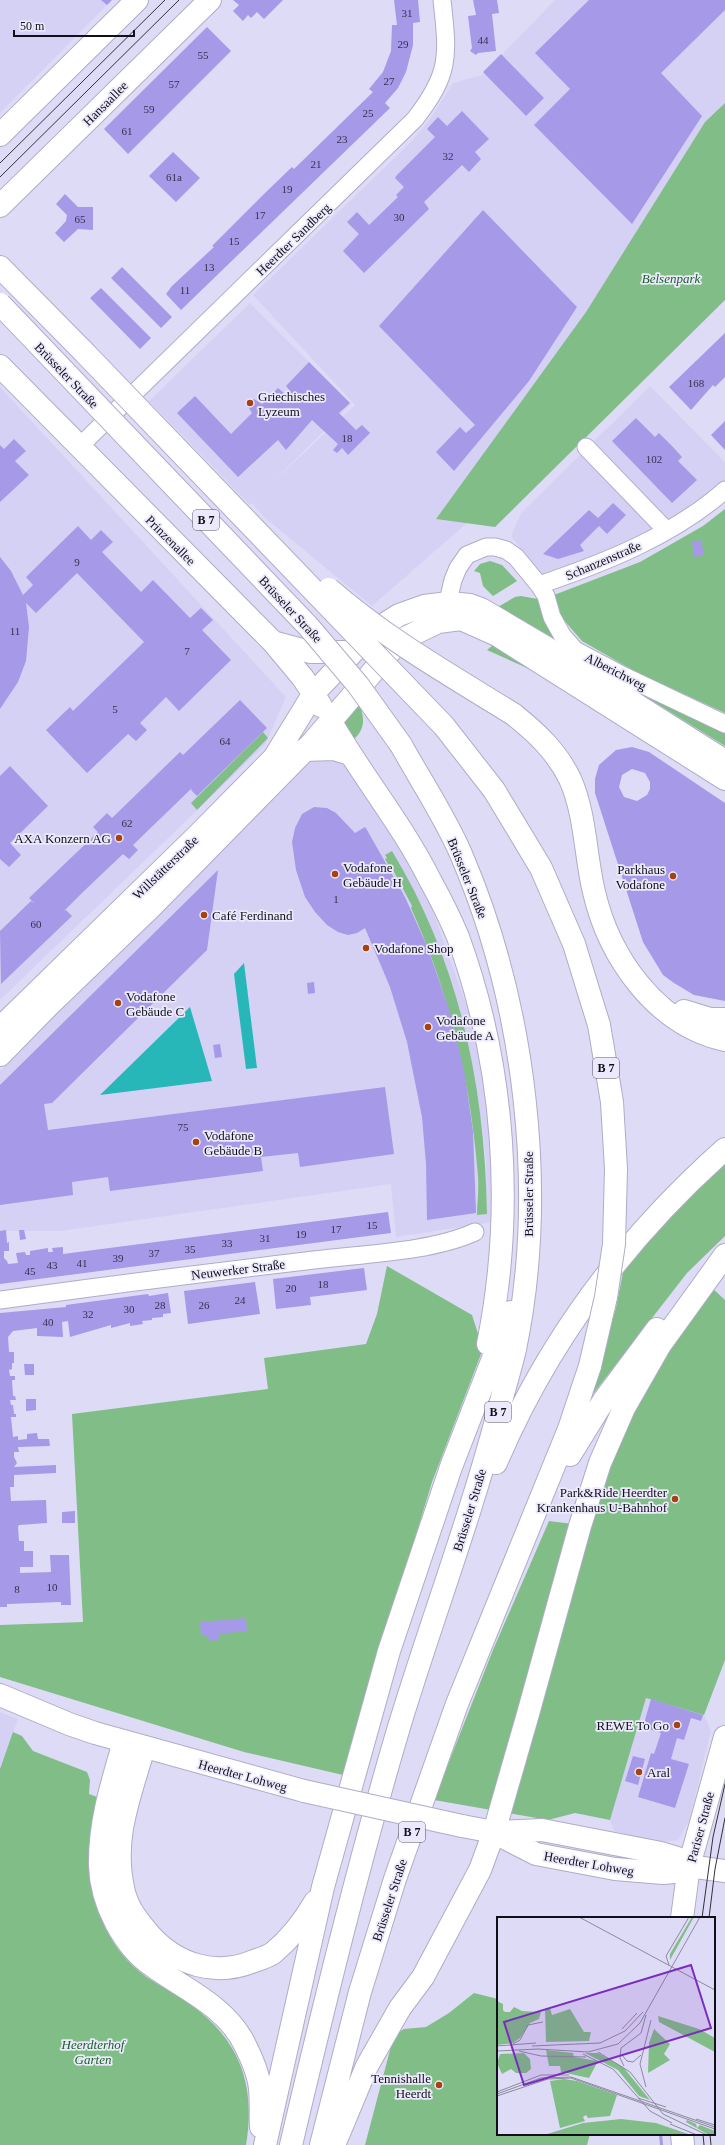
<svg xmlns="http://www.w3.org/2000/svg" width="725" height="2145" font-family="Georgia,serif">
	<rect width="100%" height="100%" fill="#dedbf7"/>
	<!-- built -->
	<path fill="#d5d1f5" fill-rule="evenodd" d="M0,0H112L0,113Z
		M555,0H725V103L705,122L586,312L436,519L467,523L372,606L264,517L252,503L250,505L149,401L250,303L351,404L273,482L355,405L253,295L412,141L430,119L453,83L482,75Z
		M650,386L725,462V485L690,515L544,580L511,536L521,513Z
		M0,387L286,697L265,745L0,1000Z
		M337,745L423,884L473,1023L489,1094L493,1222L396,1237L391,1184L60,1231H0V1071L311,753ZM392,851L421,906L448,973L482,1125L486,1160L487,1214L477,1205L478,1174L472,1122L468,1091L455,1030L438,975L411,908L412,907L393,870L385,859ZM243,964L257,1067L247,1069H246Z
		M646,1698L704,1715L711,1731L689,1821L678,1840L657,1842L614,1831L610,1820Z
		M0,1712L18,1719L0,1769Z"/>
	<!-- green -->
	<path fill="#81bd86" d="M725,103V300L495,527L436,519L586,312L705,122Z
		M725,509V713L636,672L582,641L562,618L554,595L640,562L703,526Z
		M490,561L502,565L517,581L493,596L483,586L480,573L474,571L480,564Z
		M521,596L543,600L567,653L496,608L515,597Z
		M493,645L538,673L487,650Z
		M630,687L725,731V746Z
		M357,701C366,716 366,732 350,742L340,725Z
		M263,732L268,738L197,810L191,803Z
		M392,851C459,961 485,1086 487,1214L477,1215C477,1202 479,1190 478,1176C470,1081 451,997 411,908L412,906L393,870L392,871L385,859L387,858L385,855Z
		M725,1161V1236L687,1273L589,1399L616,1308L625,1262Z
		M387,1266L472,1315L483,1349L432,1482L343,1775L244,1752L0,1677V1625L83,1622L72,1414L268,1389L264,1358L366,1344L377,1314Z
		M711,1287L725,1300V1660L704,1715L646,1698L610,1820L575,1813L548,1820L434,1800L493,1650L549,1521L589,1526L617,1441L651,1376Z
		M13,1732L22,1736L33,1751L87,1772L90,1780L89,1794L97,1797C84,1857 86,1920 133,1966C150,1982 172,1991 191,2005C240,2040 256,2086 246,2145H0V1769Z
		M474,1993L498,1999V2134H590L587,2145H365L394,2035L404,2029L426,2027L449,2013Z"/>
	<!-- water -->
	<path fill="#27b7b9" d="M244,963L257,1068L246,1069L234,974Z
		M190,1007L212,1081L100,1095Z"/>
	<!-- building -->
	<path fill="#a599e8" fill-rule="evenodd" d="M101,0H112L107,5Z
		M233,0H283L264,19L257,12L251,18L248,15L243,21L233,11L239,5Z
		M394,0H418L420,22L413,23V45L406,72L398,88L385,103L390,108L181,310L166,294L172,286L214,247L212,246L265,193L292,167L294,169L373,92L369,89L383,72L391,51L392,25H397Z
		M473,0H497L499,13L492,14L496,51L478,53L476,55L470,51L472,48L468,16L476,15Z
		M589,0H725V10L661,73L702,116L632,224L534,125L570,89L535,53Z
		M207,27L231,51L128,154L104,129Z
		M501,54L544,98L526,116L483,72Z
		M462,111L489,139L475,152L481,159L469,172L462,165L424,202L429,209L364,273L343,251L359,234L347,222L357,212L369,225L398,197L396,195L404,187L395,178L397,175L435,137L427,129L438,117L447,126Z
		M173,152L200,178L176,202L149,176Z
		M65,194L78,207H93V230L78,229L64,242L55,233L66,221L67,215L56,204Z
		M483,210L577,307L529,381L454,471L436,452L460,427L466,433L475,425L379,326Z
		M122,267L172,317L161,328L111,278Z
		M101,288L151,338L140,349L90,298Z
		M725,333V377L715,387L713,385L691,410L669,387Z
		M309,362L350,403L339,413L356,430L362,425L370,433L348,455L342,448L337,453L333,450L338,444L312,420L286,450L278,440L238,477L177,413L195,396L231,434L252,413L247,405L254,399L262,404L278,388L286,395L290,391L286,386Z
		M636,418L655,437L659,433L672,446L682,457L678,461L697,480L672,503L612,441Z
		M725,421V450L711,435Z
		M14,439L26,451L15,461L29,475L0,502V445L4,449Z
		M613,503L626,515L607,534L599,526L580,545L584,551L558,559L543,554L589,510L598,518Z
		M78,526L91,540L101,530L113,542L102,552L141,592L153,580L190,618L201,608L213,620L202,630L231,660L179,711L166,697L140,723L147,730L136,741L128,734L87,773L46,730L70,707L73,711L144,642L77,573L36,613L26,603L29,627L26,661L18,682L0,709V557L11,571L23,595L33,585L26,577Z
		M701,540L704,555L694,557L692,542Z
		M240,700L267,728L197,796L191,790L192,788L133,845L138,850L129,859L123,854L83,892L64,911L66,910L72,916L1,984L0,931L31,901L35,904L29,898L98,832L93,827L107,813L112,818L180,752L183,755Z
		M632,747L649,752L725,803V1001L694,995L674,983L663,975L643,942L595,793V779L599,765L616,750ZM632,769L645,773L650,782V789L647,795L637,801L624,797L619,787L622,775Z
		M10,766L48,806L10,843L21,855L9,867L0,859V776Z
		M314,807L327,808L336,813L355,833L365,827L367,830L405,897L427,946L449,1009L464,1070L473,1131L476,1213L427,1220L426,1164L422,1117L407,1042L390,987L365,928L357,933L348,935L338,932L327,925L315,912L305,897L296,870L292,842L295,828L302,814Z
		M218,870L207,950L52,1103L44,1104L48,1130L385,1087L394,1154L300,1167L298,1153L261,1157L263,1171L110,1191L108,1177L72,1182L73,1195L0,1205V1085Z
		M314,982L315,993L308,994L307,983Z
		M220,1044L222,1057L215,1058L213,1045Z
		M388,1212L391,1233L0,1284V1231L6,1230L7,1243L9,1242V1251H4V1258L7,1261L8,1264L18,1263L16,1253L25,1252L26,1255H30V1251L48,1248V1252H53L52,1248L63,1247V1254Z
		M19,1230H24L26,1239L20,1240Z
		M364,1268L367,1290L310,1297L311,1305L276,1309L273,1279Z
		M255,1282L260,1314L188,1324L184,1291Z
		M168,1293L171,1313L163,1314V1317L152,1318V1320L142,1321L143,1324L130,1326V1323L111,1328V1325L70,1337L68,1321L62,1322L63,1337L37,1336V1328L13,1331L8,1337L9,1352H14V1363H12V1369L9,1370L10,1376H15V1380H12L13,1396H15L16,1400H10L11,1405H13L14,1414H16V1417H11L13,1437L18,1436V1440L27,1439V1434L37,1433L38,1439H49L50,1446L18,1447L19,1452H14V1457L17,1463L14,1467L56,1465V1473L14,1475V1487H10L11,1501L46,1500L47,1523L19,1525L18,1527L19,1541H24V1551H33V1567H20V1573L51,1572L50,1555H69L71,1605H61V1602L7,1604V1607H0V1313L66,1307V1305L148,1294L149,1296Z
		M24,1364H34V1375H25Z
		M26,1399H36V1410L26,1411Z
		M75,1511V1523H62V1512Z
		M246,1618L247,1631L219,1634L220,1640L209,1641L208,1635H201L200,1622Z
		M651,1699L703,1715L701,1721L691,1718L684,1740L677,1738L671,1759L689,1764L675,1808L638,1797L651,1753L654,1754L661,1733L643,1727Z
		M633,1756L645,1759L638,1785L625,1781Z
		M659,2134H662L663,2145H660Z"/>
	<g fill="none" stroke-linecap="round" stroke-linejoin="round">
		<defs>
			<path id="street" d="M79,447L415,119C451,73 448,55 442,0
				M586,447L666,530
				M539,585C604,563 673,536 725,490
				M445,614L453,580L458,568L467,555L486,547H495L506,550L516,557L539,585L546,596L552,617L562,635L575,650L622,675L725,724
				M0,1300C102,1286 204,1273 306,1261C357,1254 429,1253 475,1232"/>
			<path id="secondary" d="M0,135L137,0
				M0,206L210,0
				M0,366L273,642L303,678L321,706
				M273,642L310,652H345
				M0,1028L197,836L274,758L314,693L372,632L399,615L424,606L449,603
				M0,1055L50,1004L151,907L312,743L399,641L438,622L461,619
				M0,1695L69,1724L95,1733L304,1791
				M462,1826L494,1832L542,1830L661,1853L677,1858L689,1866L725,1871
				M495,1833L536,1854L615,1869L663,1873L674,1872L689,1866
				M682,1918L689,1866L725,1737
				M682,2134L683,2145"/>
			<path id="highway" d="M0,267L83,351
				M449,603L470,605L481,609L547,648L725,761
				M461,619L497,635L725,779
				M513,714C537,733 557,752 570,779C586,815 585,855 594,892C609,957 656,1025 725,1040
				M331,722C362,776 402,824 430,880C440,898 450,918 458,937C505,1066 515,1210 488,1344
				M304,750L334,749L350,754
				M684,1011L710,1019H725
				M570,1455L604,1400L657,1329
				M496,1463C548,1340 626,1237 725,1149
				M124,1742C112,1783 99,1823 100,1866C101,1902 123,1947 154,1967C186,1990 227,2007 245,2045C250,2055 257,2070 259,2082C262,2096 260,2113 261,2127
				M144,1747C130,1797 111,1839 124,1892C128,1909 139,1922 150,1935C177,1965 216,1977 254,1961C260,1959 267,1957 273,1953C290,1939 304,1921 315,1902
				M265,2145L323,1887L389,1651L451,1467L511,1312
				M291,2145C324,2005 358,1865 399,1727C431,1622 470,1519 498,1413C503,1392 510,1371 515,1349C548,1190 525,1003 461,854C445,817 421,781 401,745
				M321,2145L360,1992L395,1879L457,1704L569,1429L590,1366
				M334,2145L367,2066L400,2008L423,1977L480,1870L494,1832L528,1714L580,1526L600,1463L624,1408L660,1345L725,1255"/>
		</defs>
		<!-- street casing -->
		<use href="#street" stroke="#afacc7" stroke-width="19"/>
		<!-- secondary casing -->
		<use href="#secondary" stroke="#afacc7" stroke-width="24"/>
		<!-- highway casing -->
		<use href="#highway" stroke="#afacc7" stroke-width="24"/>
		<!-- street -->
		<use href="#street" stroke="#fff" stroke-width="17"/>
		<!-- secondary -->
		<use href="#secondary" stroke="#fff" stroke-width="22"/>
		<!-- highway -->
		<use href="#highway" stroke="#fff" stroke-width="22"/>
		<!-- tram -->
		<path stroke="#33313d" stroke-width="1" d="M0,163L165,0
			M0,177L179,0
			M702,1918L713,1837L725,1784
			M709,1918L715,1869L725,1818
			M703,2134L704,2145
			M710,2134L711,2145"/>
		<defs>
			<path id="secondary-bridge" d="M304,1791L462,1826"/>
			<path id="highway-bridge" d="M0,304L308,626L358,685L401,745
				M83,351L444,726L494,790L541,868L574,944L599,1025L612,1102L616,1169L614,1244L606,1297L590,1366
				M329,589C385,638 450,675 513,714"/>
		</defs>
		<!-- secondary-bridge casing -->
		<use href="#secondary-bridge" stroke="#afacc7" stroke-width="24" stroke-linecap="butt"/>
		<!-- highway-bridge casing -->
		<use href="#highway-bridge" stroke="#afacc7" stroke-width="24" stroke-linecap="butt"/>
		<!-- secondary-bridge -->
		<use href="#secondary-bridge" stroke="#fff" stroke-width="22"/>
		<!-- highway-bridge -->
		<use href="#highway-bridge" stroke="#fff" stroke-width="22"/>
	</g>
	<!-- markers -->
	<g fill="#a6420e" stroke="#ebe9fb" stroke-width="1.5">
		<circle cx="250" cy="403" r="4"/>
		<circle cx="119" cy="838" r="4"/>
		<circle cx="335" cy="874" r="4"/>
		<circle cx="673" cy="876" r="4"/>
		<circle cx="204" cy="915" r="4"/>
		<circle cx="366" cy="948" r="4"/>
		<circle cx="118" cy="1003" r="4"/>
		<circle cx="428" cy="1027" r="4"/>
		<circle cx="196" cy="1142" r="4"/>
		<circle cx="675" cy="1499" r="4"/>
		<circle cx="677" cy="1725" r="4"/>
		<circle cx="639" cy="1772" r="4"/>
		<circle cx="439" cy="2085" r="4"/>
	</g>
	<g text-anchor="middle" stroke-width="3.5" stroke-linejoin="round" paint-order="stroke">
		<!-- number labels -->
		<g font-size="11" fill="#36324d">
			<text x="407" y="17">31</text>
			<text x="483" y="44">44</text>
			<text x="403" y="48">29</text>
			<text x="203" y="59">55</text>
			<text x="389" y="85">27</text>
			<text x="174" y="88">57</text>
			<text x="149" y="113">59</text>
			<text x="368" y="117">25</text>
			<text x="127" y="135">61</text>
			<text x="342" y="143">23</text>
			<text x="448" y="160">32</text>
			<text x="316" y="168">21</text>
			<text x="174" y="181">61a</text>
			<text x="287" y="193">19</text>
			<text x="260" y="219">17</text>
			<text x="399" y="221">30</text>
			<text x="80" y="223">65</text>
			<text x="234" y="245">15</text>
			<text x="209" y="271">13</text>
			<text x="185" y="294">11</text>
			<text x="696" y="387">168</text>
			<text x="347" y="442">18</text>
			<text x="654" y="463">102</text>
			<text x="77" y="566">9</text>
			<text x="15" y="635">11</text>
			<text x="187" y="655">7</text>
			<text x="115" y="713">5</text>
			<text x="225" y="745">64</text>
			<text x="127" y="827">62</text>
			<text x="336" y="903">1</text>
			<text x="36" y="928">60</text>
			<text x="183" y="1131">75</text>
			<text x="372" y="1229">15</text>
			<text x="336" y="1233">17</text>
			<text x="301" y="1238">19</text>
			<text x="265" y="1242">31</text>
			<text x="227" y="1247">33</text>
			<text x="190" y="1253">35</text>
			<text x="154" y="1257">37</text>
			<text x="118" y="1262">39</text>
			<text x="82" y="1267">41</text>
			<text x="52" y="1269">43</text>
			<text x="30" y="1275">45</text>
			<text x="323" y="1288">18</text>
			<text x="291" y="1292">20</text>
			<text x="240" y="1304">24</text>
			<text x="160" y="1309">28</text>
			<text x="204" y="1309">26</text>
			<text x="129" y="1313">30</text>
			<text x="88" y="1318">32</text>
			<text x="48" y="1326">40</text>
			<text x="52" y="1591">10</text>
			<text x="17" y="1593">8</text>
		</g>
		<!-- shield labels -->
		<g fill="#ebe9fb" stroke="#52515d" stroke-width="1">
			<rect x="193" y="510" width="26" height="20" rx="3"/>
			<rect x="593" y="1058" width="26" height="20" rx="3"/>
			<rect x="485" y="1402" width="26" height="20" rx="3"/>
			<rect x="399" y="1822" width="26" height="20" rx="3"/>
		</g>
		<g font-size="12" font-weight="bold" fill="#111019">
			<text x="206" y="524">B 7</text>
			<text x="606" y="1072">B 7</text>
			<text x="498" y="1416">B 7</text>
			<text x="412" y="1836">B 7</text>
		</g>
		<!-- street labels -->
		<g font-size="13" fill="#111019" stroke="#ebe9fb">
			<text transform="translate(105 103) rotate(-45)" y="5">Hansaallee</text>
			<text transform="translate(293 239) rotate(-44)" y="5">Heerdter Sandberg</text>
			<text transform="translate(67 375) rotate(46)" y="5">Brüsseler Straße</text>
			<text transform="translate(171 540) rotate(45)" y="5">Prinzenallee</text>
			<text transform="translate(603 560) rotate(-23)" y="5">Schanzenstraße</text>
			<text transform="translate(291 609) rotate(47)" y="5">Brüsseler Straße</text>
			<text transform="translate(616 671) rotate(27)" y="5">Alberichweg</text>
			<text transform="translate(165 867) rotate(-44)" y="5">Willstätterstraße</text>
			<text transform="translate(468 878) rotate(68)" y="5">Brüsseler Straße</text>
			<text transform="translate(528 1194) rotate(-90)" y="5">Brüsseler Straße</text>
			<text transform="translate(238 1269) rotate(-7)" y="5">Neuwerker Straße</text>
			<text transform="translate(469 1510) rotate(-73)" y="5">Brüsseler Straße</text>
			<text transform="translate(243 1775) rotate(15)" y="5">Heerdter Lohweg</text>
			<text transform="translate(700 1827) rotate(-75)" y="5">Pariser Straße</text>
			<text transform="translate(589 1863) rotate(10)" y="5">Heerdter Lohweg</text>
			<text transform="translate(389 1900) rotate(-72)" y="5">Brüsseler Straße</text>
		</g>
		<!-- park labels -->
		<g font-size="13" font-style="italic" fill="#186126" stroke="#ebe9fb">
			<text x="671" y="283">Belsenpark</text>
			<text x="93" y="2049">Heerdterhof<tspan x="93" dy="15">Garten</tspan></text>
		</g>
		<!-- poi labels -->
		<g font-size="13" fill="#111019" stroke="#ebe9fb" text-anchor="start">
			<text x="258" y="401">Griechisches<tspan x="258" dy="15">Lyzeum</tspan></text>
			<text x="111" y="843" text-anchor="end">AXA Konzern AG</text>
			<text x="343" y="872">Vodafone<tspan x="343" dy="15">Gebäude H</tspan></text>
			<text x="665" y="874" text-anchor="end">Parkhaus<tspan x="665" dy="15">Vodafone</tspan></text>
			<text x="212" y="920">Café Ferdinand</text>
			<text x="374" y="953">Vodafone Shop</text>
			<text x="126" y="1001">Vodafone<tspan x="126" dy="15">Gebäude C</tspan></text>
			<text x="436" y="1025">Vodafone<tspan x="436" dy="15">Gebäude A</tspan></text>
			<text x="204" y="1140">Vodafone<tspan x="204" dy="15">Gebäude B</tspan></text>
			<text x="667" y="1497" text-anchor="end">Park&amp;Ride Heerdter<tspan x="667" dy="15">Krankenhaus U-Bahnhof</tspan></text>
			<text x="669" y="1730" text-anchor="end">REWE To Go</text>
			<text x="647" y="1777">Aral</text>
			<text x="431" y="2083" text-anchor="end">Tennishalle<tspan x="431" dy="15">Heerdt</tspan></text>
		</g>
	</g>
	<!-- overview -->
	<g transform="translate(497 1917)">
		<rect width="218" height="218" fill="#dedbf7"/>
		<path d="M195,0H197L173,43V37ZM0,84L6,87V93L8,95H13L17,90L25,94L44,95L42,102L33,106L23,121L16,126L0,128ZM53,91L55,98L73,92L87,115H94L92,124L49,125L48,92ZM161,99L202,112L218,121V135L162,105ZM157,112L173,127L167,137L173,143L151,156L152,126ZM49,133L76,136L77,140L101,144L92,161L64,155L63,149H52ZM27,136L33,142L34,152L29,156H19L14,152L5,157L0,146L3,137ZM88,136H101L126,150L153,183L142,179L121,153ZM67,162L80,164L120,178L113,199L91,201L89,198L86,200L88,204L63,211L53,164ZM124,202L159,206L194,218H47L86,206ZM190,203L199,207L200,211L203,208L218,214V218H212L189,205Z" fill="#81bd86"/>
		<path fill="none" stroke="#8c8a9e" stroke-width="1" d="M82,0L218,73M172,48L169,39L192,0M125,112L140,96M16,127L23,123L31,108L46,105M0,129L39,126M35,129L103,126L128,114L146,95M0,134L41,132L91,135L121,127L143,106L203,0M22,134L44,139L89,140M101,135L133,155L166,197L210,218M86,137L116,152L153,194L175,206M125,138L130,144L136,145L144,138M127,149L123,141L124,131L144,116L149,98M149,170L143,147L154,103M0,175L44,158H72M0,177L44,161L74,160L218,210M0,179L51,162L74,161L218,212M141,181L169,190M199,202L218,208M173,207L200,218"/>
		<path fill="#7b2cbf" fill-opacity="0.15" stroke="#7b2cbf" stroke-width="2" d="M194,48L214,111L27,168L7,105Z"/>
		<rect width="218" height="218" fill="none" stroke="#111019" stroke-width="2"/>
	</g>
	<!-- scale -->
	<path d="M14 30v6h120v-6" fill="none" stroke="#111019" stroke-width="2"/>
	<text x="20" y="30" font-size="12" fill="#111019" stroke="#ebe9fb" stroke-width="3" paint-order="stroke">50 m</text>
</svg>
